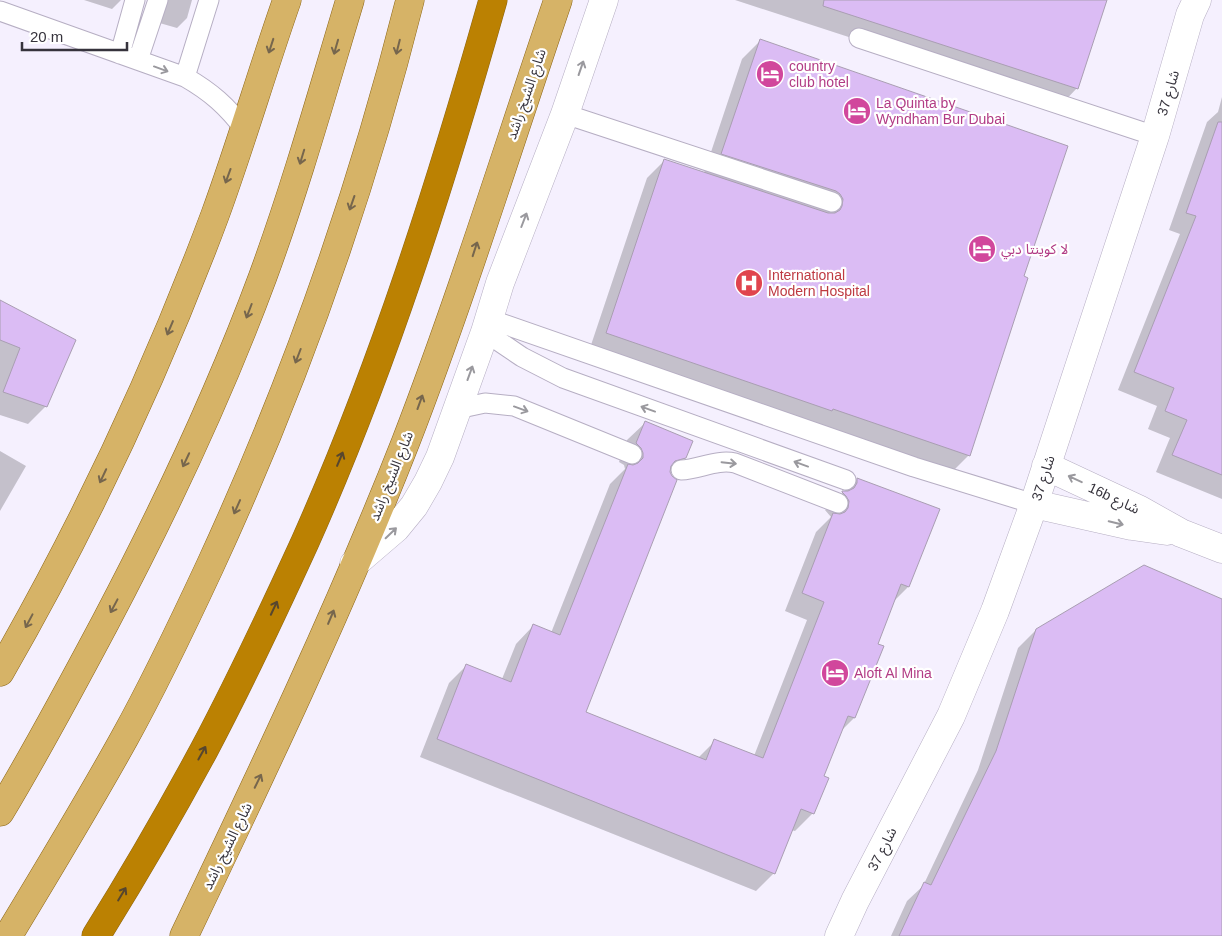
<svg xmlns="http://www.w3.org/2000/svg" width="1222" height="936" font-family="Helvetica,'Noto Sans Arabic',sans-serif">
	<rect width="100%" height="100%" fill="#f5f0fe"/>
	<!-- shadow -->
	<path fill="#0003" d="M84,0H121L112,9Z
		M152,0H192L187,18L177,28L156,22Z
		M735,0H1106L1077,88L1060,106Z
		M760,41L1022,277L969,455L951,473L589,351L647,178L665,160L704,173L742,59Z
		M1222,97V499L1156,472L1170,438L1148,429L1157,406L1118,390L1180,234L1169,230L1207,122L1218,112Z
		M0,302L75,341L45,407L28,424L0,415Z
		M645,423L685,457L669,473L584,713L698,758L715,741L754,756L807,620L785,611L816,532L831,517L825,510L857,479L938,510L908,587L893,602L876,644L882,647L854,718L840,732L822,777L813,813L795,831L791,830L774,873L756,891L420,757L449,683L467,665L502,679L516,644L533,626L551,633L610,484L625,469L624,465L619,462L627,440Z
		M0,451L26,466L0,511Z
		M1222,600V936H891L907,901L923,886L978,770L1018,648L1036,630Z"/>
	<!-- building -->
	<path fill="#dbbcf4" stroke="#a99eb2" d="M824,0H1107L1078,89L823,6Z
		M760,39L1068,146L1024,276L1028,278L970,456L833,409L832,411L606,333L664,159L828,213H835L840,210L842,206L843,199L840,194L836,191L721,154Z
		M1218,122H1222V475L1172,455L1187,420L1165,411L1174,388L1134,372L1196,216L1186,213Z
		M0,300L76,340L47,407L3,392L20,348L0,340Z
		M645,421L693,441L686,458L675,461L671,466L670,472L672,476L677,480L586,712L706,760L714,739L763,758L824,602L802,593L833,513L840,514L845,512L848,508L849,501L846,496L842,492V491H848L854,488L857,483V478L940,509L909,587L901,584L878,644L884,646L855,718L848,716L824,776L829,778L814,814L801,809L775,874L437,739L466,664L511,682L533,624L560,635L628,464L633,465L638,463L643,458V453L641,448L636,443Z
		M1144,565L1222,599V936H899L924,882L931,885L996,751L1036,629Z"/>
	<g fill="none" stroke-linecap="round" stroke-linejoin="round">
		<defs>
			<path id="lane" d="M0,11L185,77C211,92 227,106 245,130
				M859,38L1155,136
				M120,54L135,0
				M138,60L158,0
				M185,77L209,0
				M565,114L832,202
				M489,319L914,467L1034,504
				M485,332L522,357L563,378L846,480
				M457,409L485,403L514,406L632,454
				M681,470C700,469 717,459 735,463L838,503"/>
			<path id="street" d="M1046,466L1140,510L1181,533L1222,549
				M1034,504L1132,526L1167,531
				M839,936L855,901L951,716L995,611L1034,504L1155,136L1190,15L1197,0"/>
			<path id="secondary" d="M354,564L396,528L414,506L428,482L440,457L485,332L500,283L565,114L604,0"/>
			<path id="primary" d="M0,672C84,526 156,373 215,215C241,144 262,71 287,0
				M0,812C38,749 72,685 106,621C165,509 219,395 263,276C296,186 322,93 350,0
				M8,936C48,870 88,804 125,737C156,681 183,624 210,566C294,384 361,195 410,0
				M184,936C262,773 340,609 406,441C462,296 508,147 558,0"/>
			<path id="highway" d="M96,936C134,875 170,813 204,750C240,682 273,612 305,542C383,367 441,184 493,0"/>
		</defs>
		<!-- lane casing -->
		<use href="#lane" stroke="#b6aec3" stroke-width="21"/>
		<!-- street casing -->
		<use href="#street" stroke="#b6aec3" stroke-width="29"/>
		<!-- secondary casing -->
		<use href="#secondary" stroke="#b6aec3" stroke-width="29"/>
		<!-- primary casing -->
		<use href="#primary" stroke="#8c6616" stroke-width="29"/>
		<!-- highway casing -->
		<use href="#highway" stroke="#8c6616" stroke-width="29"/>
		<!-- lane -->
		<use href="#lane" stroke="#fff" stroke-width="19"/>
		<!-- street -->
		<use href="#street" stroke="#fff" stroke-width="28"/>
		<!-- secondary -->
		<use href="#secondary" stroke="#fff" stroke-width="28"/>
		<!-- primary -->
		<use href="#primary" stroke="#d6b367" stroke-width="28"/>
		<!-- highway -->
		<use href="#highway" stroke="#bb8102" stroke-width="28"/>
	</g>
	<!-- one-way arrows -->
	<defs><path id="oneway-shaft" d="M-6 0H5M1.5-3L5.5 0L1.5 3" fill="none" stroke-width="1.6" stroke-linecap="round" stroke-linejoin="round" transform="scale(1.25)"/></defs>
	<g stroke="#76664d">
		<use href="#oneway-shaft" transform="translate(271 46) rotate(108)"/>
		<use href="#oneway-shaft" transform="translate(336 47) rotate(106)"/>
		<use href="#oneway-shaft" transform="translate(398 47) rotate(104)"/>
		<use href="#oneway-shaft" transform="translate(302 157) rotate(107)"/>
		<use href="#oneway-shaft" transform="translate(228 176) rotate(110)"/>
		<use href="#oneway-shaft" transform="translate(352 203) rotate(109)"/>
		<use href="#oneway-shaft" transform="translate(475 249) rotate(-72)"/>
		<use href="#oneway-shaft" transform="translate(249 311) rotate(111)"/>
		<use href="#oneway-shaft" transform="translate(170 328) rotate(113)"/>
		<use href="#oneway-shaft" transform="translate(298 356) rotate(111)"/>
		<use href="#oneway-shaft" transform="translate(420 402) rotate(-70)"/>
		<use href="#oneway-shaft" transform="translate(186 460) rotate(115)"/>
		<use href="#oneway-shaft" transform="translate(103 476) rotate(115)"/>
		<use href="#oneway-shaft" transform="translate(237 507) rotate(114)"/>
		<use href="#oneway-shaft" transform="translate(114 606) rotate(118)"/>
		<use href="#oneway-shaft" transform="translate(331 617) rotate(-67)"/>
		<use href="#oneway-shaft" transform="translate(29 621) rotate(118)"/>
		<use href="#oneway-shaft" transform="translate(258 781) rotate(-64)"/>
	</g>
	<g stroke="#9a999e">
		<use href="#oneway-shaft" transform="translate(581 68) rotate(-71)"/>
		<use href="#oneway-shaft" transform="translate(161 69) rotate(20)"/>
		<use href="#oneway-shaft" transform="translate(524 220) rotate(-69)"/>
		<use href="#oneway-shaft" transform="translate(470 373) rotate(-70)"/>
		<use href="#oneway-shaft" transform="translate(521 409) rotate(20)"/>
		<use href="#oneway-shaft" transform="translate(648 409) rotate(-160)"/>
		<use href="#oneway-shaft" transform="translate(729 463) rotate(6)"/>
		<use href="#oneway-shaft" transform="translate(801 464) rotate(-160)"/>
		<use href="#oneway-shaft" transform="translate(1075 479) rotate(-155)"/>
		<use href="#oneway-shaft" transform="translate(1116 523) rotate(13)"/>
		<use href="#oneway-shaft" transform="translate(391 533) rotate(-44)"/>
	</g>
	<g stroke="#57462e">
		<use href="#oneway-shaft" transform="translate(340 459) rotate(-67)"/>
		<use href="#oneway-shaft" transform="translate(274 608) rotate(-65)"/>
		<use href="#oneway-shaft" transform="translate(202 753) rotate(-61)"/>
		<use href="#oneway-shaft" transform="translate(122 894) rotate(-59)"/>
	</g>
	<!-- icons -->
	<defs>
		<symbol id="hotel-disc" viewBox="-11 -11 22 22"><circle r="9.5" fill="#d1479c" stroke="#fff"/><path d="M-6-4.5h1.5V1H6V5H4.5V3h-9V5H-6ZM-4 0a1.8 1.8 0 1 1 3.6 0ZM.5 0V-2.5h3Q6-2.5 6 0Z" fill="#fff"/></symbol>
		<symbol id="hospital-disc" viewBox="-11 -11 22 22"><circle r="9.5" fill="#e0444e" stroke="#fff"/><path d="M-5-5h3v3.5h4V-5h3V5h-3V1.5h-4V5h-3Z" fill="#fff"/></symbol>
	</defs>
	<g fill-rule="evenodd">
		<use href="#hotel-disc" x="754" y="58" width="32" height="32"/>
		<use href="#hotel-disc" x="841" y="95" width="32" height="32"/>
		<use href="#hotel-disc" x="966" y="233" width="32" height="32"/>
		<use href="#hospital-disc" x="733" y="267" width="32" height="32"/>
		<use href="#hotel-disc" x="819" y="657" width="32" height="32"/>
	</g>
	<g text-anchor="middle" stroke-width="4.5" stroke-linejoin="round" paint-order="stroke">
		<!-- hotel labels -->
		<g font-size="14" fill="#b23c85" stroke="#fff" text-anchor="start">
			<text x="789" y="71">country<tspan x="789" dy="16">club hotel</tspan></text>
			<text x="876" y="108">La Quinta by<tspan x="876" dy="16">Wyndham Bur Dubai</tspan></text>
			<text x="1001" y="254">لا كوينتا دبي</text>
			<text x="854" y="678">Aloft Al Mina</text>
		</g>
		<!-- street labels -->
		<g font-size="14" fill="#36333c" stroke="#fff">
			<text transform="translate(1168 93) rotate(-74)" y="5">شارع 37</text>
			<text transform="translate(526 94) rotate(-71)" y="5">شارع الشيخ راشد</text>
			<text transform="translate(391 476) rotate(-68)" y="5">شارع الشيخ راشد</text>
			<text transform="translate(1043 478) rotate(-72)" y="5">شارع 37</text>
			<text transform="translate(1114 498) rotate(25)" y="5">16b شارع</text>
			<text transform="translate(227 846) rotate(-64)" y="5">شارع الشيخ راشد</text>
			<text transform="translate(882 849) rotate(-63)" y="5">شارع 37</text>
		</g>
		<!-- health labels -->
		<g font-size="14" fill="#be3a42" stroke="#fff" text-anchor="start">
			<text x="768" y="280">International<tspan x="768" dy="16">Modern Hospital</tspan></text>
		</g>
	</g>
	<!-- scale -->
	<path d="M22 42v8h105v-8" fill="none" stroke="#36333c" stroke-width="2.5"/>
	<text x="30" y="42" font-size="15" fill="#36333c" stroke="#ffffff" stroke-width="4" paint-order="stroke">20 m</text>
</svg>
